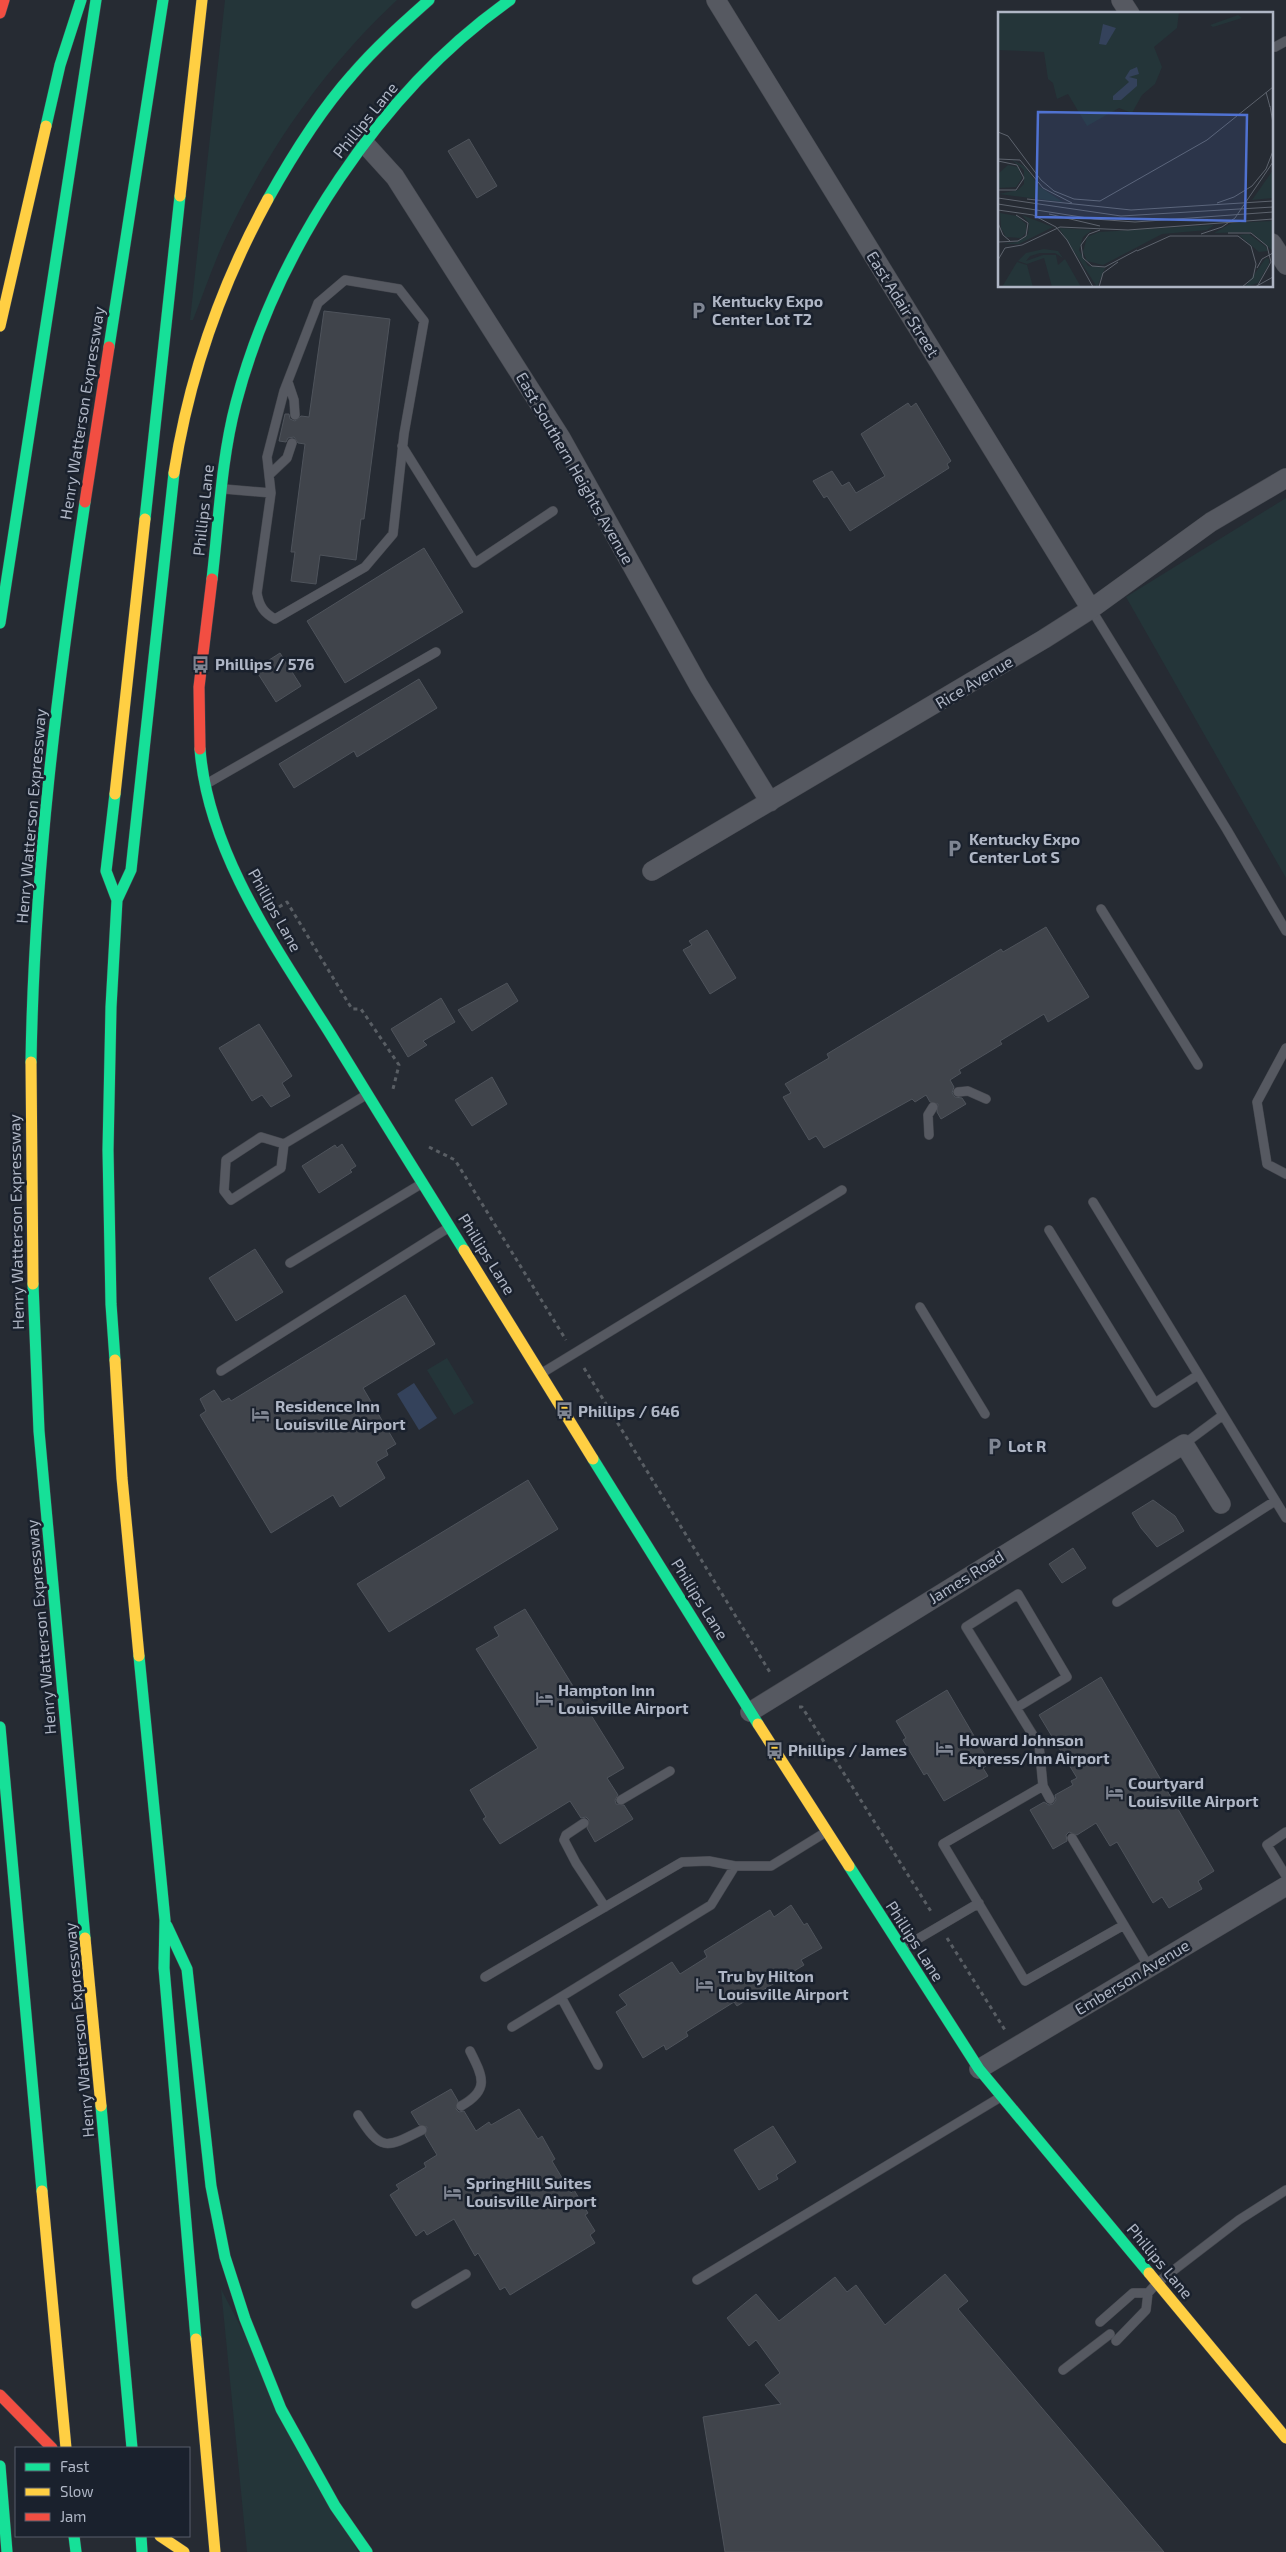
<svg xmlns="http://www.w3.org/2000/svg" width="1286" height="2552" font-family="'Exo 2',sans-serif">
	<rect width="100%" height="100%" fill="#262b33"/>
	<!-- green -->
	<path fill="#243539" d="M225,0H397C325,67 269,148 227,235C214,262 204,292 193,320H190Z
		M1286,498V878L1126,597Z
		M447,1358L474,1403L454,1415L427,1370Z
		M221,2289L358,2552H247Z"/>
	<!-- water -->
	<path fill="#34425b" d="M414,1383L437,1418L419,1430L397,1394Z"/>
	<!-- building -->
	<path fill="#40444b" stroke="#4e535b" d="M469,139L497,186L477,198L448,151Z
		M324,311L390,319L364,519H361L356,560L320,555L316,584L291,581L295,552H291L305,444L298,443L294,437L288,438L286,442L279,441L285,414H289L290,419L295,421L301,416L309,417Z
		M908,403L911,407L916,403L951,461L947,464L949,468L850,531L827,496L824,498L813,481L832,471L842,486L849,482L856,493L885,476L861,434Z
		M424,548L463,612L345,683L307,621Z
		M280,653L301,686L276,702L255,669Z
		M419,679L437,708L357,757L354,751L294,788L279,764Z
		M1046,927L1089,997L1048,1022L1044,1014L1000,1041L1002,1044L959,1070L961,1073L950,1080L954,1087L952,1093L955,1097L962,1098L966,1104L941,1119L937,1112L938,1104L930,1102L926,1095L915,1102L912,1099L824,1148L816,1136L809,1140L783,1097L791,1093L785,1084L829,1058L827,1054L1001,949L1003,952Z
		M707,930L736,978L710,994L683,950L692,945L689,941Z
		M507,983L518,1001L472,1031L458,1010Z
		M441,998L455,1022L423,1041L427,1045L408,1057L391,1029Z
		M259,1024L292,1076L282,1083L290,1096L271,1107L262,1095L252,1101L219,1048Z
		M492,1077L507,1104L472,1126L455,1100Z
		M342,1144L356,1166L350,1170L352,1172L319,1193L302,1166L335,1145L337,1148Z
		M255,1249L283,1292L236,1321L209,1278Z
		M405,1295L435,1344L363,1388L396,1444L386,1450L388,1455L376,1462L385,1478L340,1507L333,1495L271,1533L200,1415L206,1411L200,1399L214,1390L222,1402L229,1398L231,1401Z
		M528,1480L558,1529L389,1632L357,1584Z
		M1153,1500L1175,1516L1184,1531L1157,1547L1141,1528L1132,1513Z
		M1073,1548L1086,1568L1062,1583L1049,1564Z
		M525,1609L624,1768L607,1778L618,1795L615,1800L616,1804L624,1805L633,1819L595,1842L587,1828L589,1820L586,1817L581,1818L570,1801L500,1844L483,1819L486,1817L470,1790L538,1748L476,1649L499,1636L494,1627Z
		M1101,1677L1214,1871L1198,1881L1202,1889L1169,1908L1162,1897L1153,1903L1117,1842L1110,1846L1096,1823L1077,1835L1069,1832L1066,1835L1067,1841L1053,1849L1030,1810L1044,1802L1049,1805L1053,1804L1056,1800L1055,1795L1073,1785L1071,1781L1077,1778L1039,1715Z
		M947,1690L990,1763L983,1768L988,1776L944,1801L927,1773L924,1775L903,1740L906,1738L896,1721Z
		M791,1905L804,1925L807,1923L822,1948L801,1960L804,1965L737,2006L734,2002L686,2032L688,2036L666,2050L664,2045L643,2058L616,2012L627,2005L619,1995L672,1962L680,1974L707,1957L704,1951L770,1910L774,1917Z
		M451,2089L458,2101L456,2109L459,2112L464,2111L476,2131L489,2122L491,2125L519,2109L538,2139L542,2136L555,2159L552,2161L571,2193L574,2190L588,2213L585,2215L595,2231L590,2235L595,2243L510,2295L505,2287L500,2290L478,2253L475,2256L454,2219L427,2235L424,2230L416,2236L390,2195L399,2189L396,2185L426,2167L424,2163L437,2155L425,2135L427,2127L419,2125L411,2112Z
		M773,2126L796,2162L776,2175L778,2179L759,2190L734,2150Z
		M945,2274L968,2301L958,2309L1164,2552H725L703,2417L781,2404L765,2385L780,2373L756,2340L749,2346L727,2318L756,2294L779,2321L835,2277L847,2292L856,2285L885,2325Z"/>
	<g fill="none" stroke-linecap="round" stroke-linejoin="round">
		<defs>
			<path id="lane" d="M1275,47L1286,41
				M288,382L294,400L295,415
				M402,446L475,563L553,511
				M269,475L287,458L292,443
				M224,489L271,493L257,593C259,606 264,613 275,619L365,567L393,534L404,434L424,321L399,289L345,280L318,303L284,391L267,457L271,493
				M1091,609L1227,830L1286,931
				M208,783L436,652
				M1101,909L1198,1065
				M1286,1048L1257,1102L1267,1164L1286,1174
				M958,1092L968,1091L986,1099
				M929,1135L928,1115L933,1107
				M284,1144L261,1137L226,1160L224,1191L231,1200L281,1168L284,1144L366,1095
				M1093,1202L1286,1518
				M1049,1230L1155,1403L1198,1375
				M290,1263L421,1184
				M920,1307L985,1414
				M221,1371L448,1228
				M542,1373L842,1190
				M1184,1444L1223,1415
				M1117,1602L1275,1501
				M1016,1708L1067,1677L1018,1594L966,1627L1039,1745L1043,1786L1050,1799
				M1043,1786L943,1844L1025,1981L1124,1925
				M621,1800L670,1771
				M584,1823L566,1835L564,1840L576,1863L605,1907
				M1286,1832L1267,1845L1286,1876
				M1072,1838L1149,1967
				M904,1947L979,1903
				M485,1977L682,1862L709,1861L735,1866H771L826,1832
				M561,1997L598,2065
				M512,2027L711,1905L735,1866
				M461,2106C490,2090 483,2077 470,2051
				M358,2115C381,2151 385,2149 422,2130
				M697,2280L999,2098
				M416,2304L466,2274
				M1100,2322L1133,2293H1148
				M1116,2341L1146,2310L1148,2293L1157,2283L1239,2220L1286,2190
				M1063,2370L1110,2334"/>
			<path id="street" d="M716,0L1091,609
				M1121,0L1130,14
				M365,144L395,177L561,438L699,686L770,802
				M1272,243L1286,265
				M652,871L1044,639L1091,609L1211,522L1286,478
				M750,1712L1184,1444L1221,1504
				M979,2069L1286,1886"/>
			<path id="fast" d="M46,126L60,65L81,0
				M268,199C292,156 319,112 352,75C375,48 402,24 429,0
				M109,347L163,0
				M145,519L180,196
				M212,579C219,520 221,460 236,403C276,250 381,91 510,0
				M0,623L96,0
				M200,749C208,853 277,949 331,1035C375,1107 419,1178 464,1250
				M115,794L106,871L117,900L111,1007L108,1150L111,1304L115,1360
				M117,900L131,870L174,473
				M31,1062C34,874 57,688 85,502
				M33,1284L39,1431L85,1938
				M593,1459L758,1724
				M139,1656L165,1920L164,1968L196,2339
				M0,1727L42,2191
				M849,1866L979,2069L1149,2273
				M167,1926L187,1969L211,2186L225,2257L245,2319L281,2409L335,2506L367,2552
				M101,2106L132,2448
				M0,2466L7,2552
				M74,2536L76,2552
				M141,2536L142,2552"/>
			<path id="slow" d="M180,196L202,0
				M0,326L46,126
				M174,473C189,376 221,285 268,199
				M115,794L145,519
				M31,1062L33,1284
				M464,1250L593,1459
				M115,1360L122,1478L139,1656
				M758,1724L849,1866
				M85,1938L101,2106
				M42,2191L66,2448
				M1149,2273L1286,2438
				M196,2339L215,2552
				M160,2536L184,2552"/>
			<path id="jam" d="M0,13L4,0
				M85,502L109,347
				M200,749L199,687L212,579
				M0,2395L52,2448"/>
		</defs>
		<!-- lane casing -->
		<use href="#lane" stroke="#44474e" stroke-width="10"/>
		<!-- street casing -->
		<use href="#street" stroke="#44474e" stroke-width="20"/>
		<!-- fast casing -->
		<use href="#fast" stroke="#44474e" stroke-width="12"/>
		<!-- slow casing -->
		<use href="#slow" stroke="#44474e" stroke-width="12"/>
		<!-- jam casing -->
		<use href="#jam" stroke="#44474e" stroke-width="12"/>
		<!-- path -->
		<path stroke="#595e64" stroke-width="3" stroke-dasharray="4 4" stroke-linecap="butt" d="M279,907L287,902L352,1009H361L399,1065L393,1089
			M429,1147L455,1160L566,1340
			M584,1368L771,1674
			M799,1707H802L932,1913
			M947,1938L1005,2030"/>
		<!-- lane -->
		<use href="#lane" stroke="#565961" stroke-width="9"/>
		<!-- street -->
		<use href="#street" stroke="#565961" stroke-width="19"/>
		<!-- fast -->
		<use href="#fast" stroke="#16e098" stroke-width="11"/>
		<!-- slow -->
		<use href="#slow" stroke="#ffcf43" stroke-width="11"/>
		<!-- jam -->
		<use href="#jam" stroke="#f24e42" stroke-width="11"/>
	</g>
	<!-- icons -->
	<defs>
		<symbol id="parking-bare" viewBox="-9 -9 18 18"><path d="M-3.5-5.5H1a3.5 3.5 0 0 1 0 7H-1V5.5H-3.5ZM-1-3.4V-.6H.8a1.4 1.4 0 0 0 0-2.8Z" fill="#7f8592" stroke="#1a212d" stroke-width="2.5" paint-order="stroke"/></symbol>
		<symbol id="bus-bare" viewBox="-9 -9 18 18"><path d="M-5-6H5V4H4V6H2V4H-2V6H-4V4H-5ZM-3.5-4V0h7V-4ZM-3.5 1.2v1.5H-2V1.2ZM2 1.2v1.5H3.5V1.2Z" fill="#7f8592" stroke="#1a212d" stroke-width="2.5" paint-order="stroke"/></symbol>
		<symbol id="hotel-bare" viewBox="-9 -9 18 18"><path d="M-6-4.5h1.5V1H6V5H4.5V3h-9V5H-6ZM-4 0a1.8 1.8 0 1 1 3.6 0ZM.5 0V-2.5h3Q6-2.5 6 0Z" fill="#7f8592" stroke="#1a212d" stroke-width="2.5" paint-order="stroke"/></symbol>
	</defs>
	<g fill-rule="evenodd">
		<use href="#parking-bare" x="686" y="298" width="25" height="25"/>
		<use href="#bus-bare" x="188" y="652" width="25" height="25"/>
		<use href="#parking-bare" x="942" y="836" width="25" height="25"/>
		<use href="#bus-bare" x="552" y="1398" width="25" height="25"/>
		<use href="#hotel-bare" x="248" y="1402" width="25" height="25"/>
		<use href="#parking-bare" x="982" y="1434" width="25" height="25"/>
		<use href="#hotel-bare" x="532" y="1686" width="25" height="25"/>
		<use href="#hotel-bare" x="932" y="1736" width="25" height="25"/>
		<use href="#bus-bare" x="762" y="1738" width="25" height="25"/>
		<use href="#hotel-bare" x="1102" y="1780" width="25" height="25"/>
		<use href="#hotel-bare" x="692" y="1972" width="25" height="25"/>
		<use href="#hotel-bare" x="440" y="2180" width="25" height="25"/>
	</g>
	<g text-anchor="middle" stroke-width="5" stroke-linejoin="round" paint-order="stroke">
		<!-- street labels -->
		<g font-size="16" fill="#afb6c5" stroke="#1a212d">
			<text transform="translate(365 120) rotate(-51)" y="6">Phillips Lane</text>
			<text transform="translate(903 304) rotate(58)" y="6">East Adair Street</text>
			<text transform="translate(82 413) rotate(-81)" y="6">Henry Watterson Expressway</text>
			<text transform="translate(575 468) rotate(60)" y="6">East Southern Heights Avenue</text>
			<text transform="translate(203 510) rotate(-84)" y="6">Phillips Lane</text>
			<text transform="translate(974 682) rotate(-31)" y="6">Rice Avenue</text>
			<text transform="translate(31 816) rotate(-85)" y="6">Henry Watterson Expressway</text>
			<text transform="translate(275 910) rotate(61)" y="6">Phillips Lane</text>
			<text transform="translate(16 1222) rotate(-91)" y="6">Henry Watterson Expressway</text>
			<text transform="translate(487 1254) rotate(58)" y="6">Phillips Lane</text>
			<text transform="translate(966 1577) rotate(-32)" y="6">James Road</text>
			<text transform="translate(700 1599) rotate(58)" y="6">Phillips Lane</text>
			<text transform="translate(41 1627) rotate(-95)" y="6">Henry Watterson Expressway</text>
			<text transform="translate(915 1941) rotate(57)" y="6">Phillips Lane</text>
			<text transform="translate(1132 1977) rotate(-31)" y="6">Emberson Avenue</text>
			<text transform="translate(79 2030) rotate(-95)" y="6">Henry Watterson Expressway</text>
			<text transform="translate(1160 2261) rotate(50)" y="6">Phillips Lane</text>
		</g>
		<!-- poi labels -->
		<g font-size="16" font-weight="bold" fill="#afb6c5" stroke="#1a212d" text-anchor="start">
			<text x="712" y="307">Kentucky Expo<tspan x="712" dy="18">Center Lot T2</tspan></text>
			<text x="215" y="670">Phillips / 576</text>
			<text x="969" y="845">Kentucky Expo<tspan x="969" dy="18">Center Lot S</tspan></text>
			<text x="275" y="1412">Residence Inn<tspan x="275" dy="18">Louisville Airport</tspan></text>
			<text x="578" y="1417">Phillips / 646</text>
			<text x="1008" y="1452">Lot R</text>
			<text x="558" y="1696">Hampton Inn<tspan x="558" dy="18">Louisville Airport</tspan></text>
			<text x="959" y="1746">Howard Johnson<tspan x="959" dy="18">Express/Inn Airport</tspan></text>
			<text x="788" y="1756">Phillips / James</text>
			<text x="1128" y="1789">Courtyard<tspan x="1128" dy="18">Louisville Airport</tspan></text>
			<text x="718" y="1982">Tru by Hilton<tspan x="718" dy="18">Louisville Airport</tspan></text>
			<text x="466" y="2189">SpringHill Suites<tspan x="466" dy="18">Louisville Airport</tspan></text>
		</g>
	</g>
	<!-- overview -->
	<g transform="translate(998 12)">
		<rect width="275" height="275" fill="#262b33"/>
		<path d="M0,0H181L179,16L156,35L164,55L157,72L144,83L134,101L121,96L89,114L70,82L59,87L55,71L50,67L46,40L0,38ZM240,3L244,6L215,15L212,13ZM13,147L26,154L42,175L65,190L1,182L20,178L26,172V158ZM10,153L20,155L24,166L18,175L0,176L1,161ZM275,158V186L254,188L273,161ZM2,201L19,204L28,212V221L23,226L8,225L3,216ZM24,203L55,215L21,232H4L19,230L30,222L31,211ZM275,209V239L253,220L216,221L234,211ZM216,213L209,218L164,222L105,253L89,249L85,240L89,225L101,220ZM61,216L94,218L85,225L81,238L90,254L107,256L99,275ZM251,222L268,235L270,239L261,240L241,223ZM46,237L60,239L65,246L57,241H42L32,244L28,249L45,243H58L60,253L67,247L83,275H54L46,246L29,252L20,249L28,241ZM268,246L271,247V252L260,271L247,275ZM19,250L29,253L35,275H4Z" fill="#243539"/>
		<path d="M105,12L118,16L108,33L101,32ZM139,55L141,62L131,65L139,67V74L123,88H115V84L131,70L127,66L132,58Z" fill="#34425b"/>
		<path fill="none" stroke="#5d636d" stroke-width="1" d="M268,80L272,95M272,94L275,111M0,120L10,124L43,168L56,179L76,187L102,189L209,128L275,75M0,147L22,148L45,176L74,191M0,149L19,153L26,166L18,178H0M0,186L123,204L275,195M29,187L133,198L275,189M219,191L236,185L254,174L268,157L275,139M0,192L96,207L137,210L275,200M0,198L35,203L58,215L69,228L95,275M51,202L102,214M0,211L5,223L12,229M102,218L91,222L83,233L85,246L94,254L107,255L139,238M230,221H253L269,234L273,250L260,273M203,222L224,215L237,206L275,150M0,230L20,229L28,224L30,211L18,203M139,239L172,224H240L253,234L258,252L255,266L244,275M0,248L7,236L24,233L62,215L130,218L275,207M259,256L264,247L275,241M101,275L105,261L120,250M257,275L275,265"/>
		<path fill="#5072d1" fill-opacity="0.15" stroke="#5072d1" stroke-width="2.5" d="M40,100L249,103L247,209L38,205Z"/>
		<rect width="275" height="275" fill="none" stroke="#afb6c5" stroke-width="2.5"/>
	</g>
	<!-- legend -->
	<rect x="15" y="2447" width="175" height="90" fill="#1a212d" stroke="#565d6a"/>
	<rect x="25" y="2463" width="25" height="8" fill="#16e098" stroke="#565d6a"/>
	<text x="60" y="2472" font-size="15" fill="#afb6c5">Fast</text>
	<rect x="25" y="2488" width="25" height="8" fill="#ffcf43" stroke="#565d6a"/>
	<text x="60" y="2497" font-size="15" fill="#afb6c5">Slow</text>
	<rect x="25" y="2513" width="25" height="8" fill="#f24e42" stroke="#565d6a"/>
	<text x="60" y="2522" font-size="15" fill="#afb6c5">Jam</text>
</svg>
